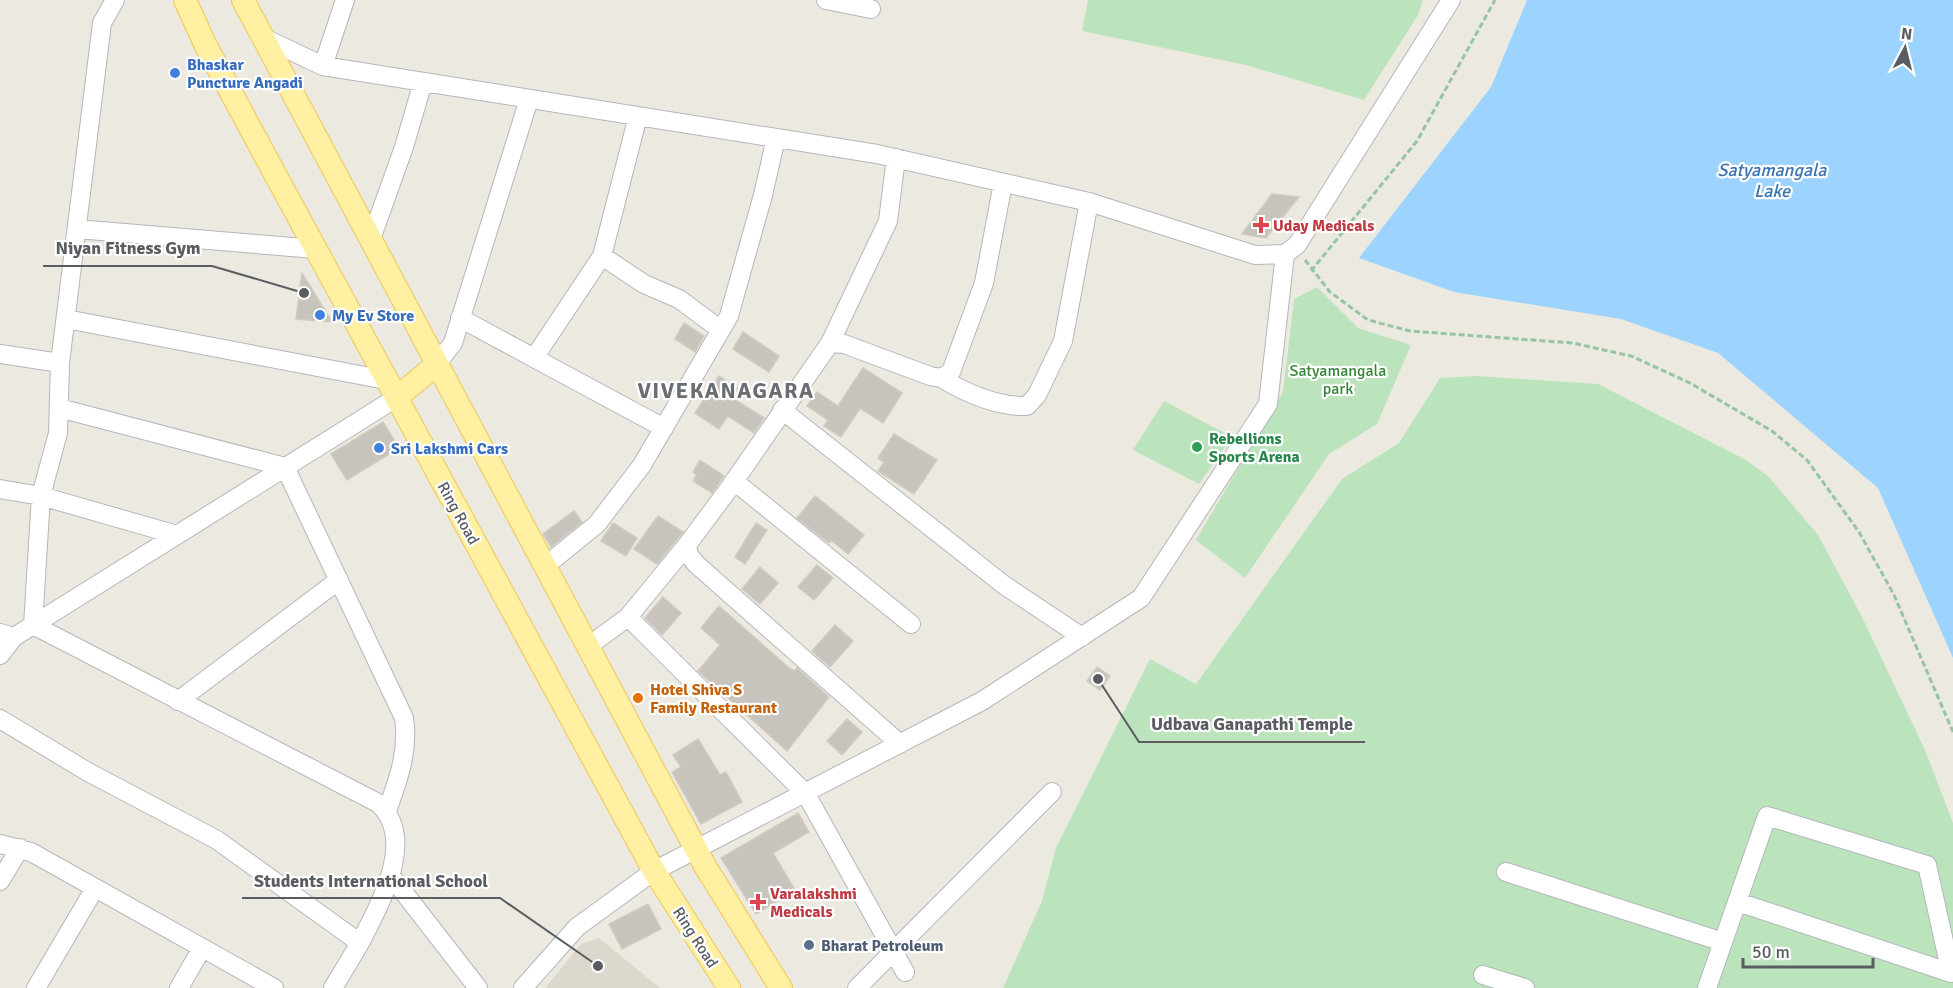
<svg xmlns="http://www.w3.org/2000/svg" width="1953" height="988" font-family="Signika,sans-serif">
	<rect width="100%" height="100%" fill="#ece9e0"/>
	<!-- education -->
	<path fill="#dcd8ce" d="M599,938L660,988H545L581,944Z"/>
	<!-- green -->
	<path fill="#bce4bc" d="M1088,0H1423L1418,15L1364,100L1246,65L1082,31Z
		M1317,287L1358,328L1411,345L1377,424L1329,454L1245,578L1196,540L1283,392L1294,299Z
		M1475,376L1598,384L1746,460L1768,476L1818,535L1862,617L1925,750L1953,823V988H1003L1042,901L1056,848L1150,659L1196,684L1342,479L1399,443L1440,378Z
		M1164,401L1232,437L1199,484L1133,450Z"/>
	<!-- water -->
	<path fill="#9dd4ff" d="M1527,0H1953V658L1878,488L1718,353L1621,319L1454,292L1359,258L1491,87Z"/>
	<!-- building -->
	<path fill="#c7c4bd" stroke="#d1cbbe" stroke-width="1.5" d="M1272,194L1299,197L1266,238L1242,234Z
		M302,273L332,322L296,319Z
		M684,323L704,336L695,352L675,339Z
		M743,332L779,356L769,372L733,349Z
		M863,368L902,393L883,423L860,408L841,437L824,426L828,420L807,406L817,392L838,406Z
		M719,376L740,390L734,399L764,418L754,433L728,416L719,429L695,413Z
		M383,422L399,448L347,480L331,454Z
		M894,434L937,460L914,494L878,471L884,462L878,458Z
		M700,460L724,476L712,493L693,481L697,475L693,472Z
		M815,496L864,535L848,554L831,540L829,543L797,518Z
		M574,511L582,522L551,547L543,534Z
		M658,516L683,532L657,564L634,549Z
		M613,523L637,538L626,556L601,541Z
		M756,523L767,530L745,564L735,557Z
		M817,565L833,578L814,600L798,587Z
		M760,567L778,583L760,604L742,589Z
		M663,597L681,613L662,635L645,618Z
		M719,606L789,668L795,671L797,668L829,697L787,751L698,671L720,645L701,628Z
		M835,625L853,641L830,667L812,651Z
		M1097,667L1110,676L1100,690L1087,681Z
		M847,719L862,732L842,755L827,741Z
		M698,739L720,775L726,772L742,802L701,824L672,772L681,767L673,755Z
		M798,813L809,832L773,853L795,890L756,914L721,858Z
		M648,904L661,929L622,949L609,924Z"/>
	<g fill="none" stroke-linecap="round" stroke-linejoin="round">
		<defs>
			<path id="minor" d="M826,0L871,9
				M262,37L323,66L877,154L1089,202L1255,255L1285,254L1297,245L1451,0
				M323,66L345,0
				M896,158L888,221L830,343L728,490L687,545L689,555L696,564L900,744
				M77,229L315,249
				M370,242L404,147L423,82
				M602,256L644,284L679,299L721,330
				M460,318L534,358L602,256L638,116
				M66,319L386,380
				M830,343L844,344L930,376L941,378L951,372L984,283L1003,183
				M0,354L60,363L102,23L115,0
				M534,358L664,428
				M436,365L453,343L529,99
				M941,378C966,393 997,407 1027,406L1037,395L1063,341L1089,202
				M59,408L285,467L404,718C409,752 398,780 387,811
				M782,410L1004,585L1082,637
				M734,481L911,624
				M0,489L41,496L177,535
				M544,567L597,524L642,465L729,316L763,195L776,138
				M628,617L806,794L905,972
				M33,625L378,803C418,839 379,905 360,943
				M33,625L396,398
				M0,633L14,637L0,655
				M14,637L33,625L41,496L58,433L60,363
				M587,647L628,617L687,545
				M178,701L339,580
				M0,719L88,772L217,840L360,943L333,988
				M0,844L31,852L274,988
				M1506,872L1723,942
				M391,876L478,988
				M0,881L20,848
				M1738,902L1951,973
				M1483,975L1525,988
				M36,988L95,888
				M179,988L202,948
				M523,988L577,927L654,871L982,701L1141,598L1268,404L1285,254
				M857,988L1052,792
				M1707,988L1767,816L1927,865L1951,973"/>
			<path id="major" d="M185,0L205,44L269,163L654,871L729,988
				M243,0L705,866L781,988
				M396,398L436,365"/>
		</defs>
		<!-- minor casing -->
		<use href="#minor" stroke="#b3b6bb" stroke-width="20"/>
		<!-- major casing -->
		<use href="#major" stroke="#f1c554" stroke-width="24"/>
		<!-- path -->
		<path stroke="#95c5a2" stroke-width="3" stroke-dasharray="6 3" stroke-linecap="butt" d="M1305,260L1330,292L1368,320L1410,331L1573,343L1631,356L1690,383L1772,431L1807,460L1859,532L1894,595L1953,732
			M1311,271L1417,141L1495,0"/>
		<!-- minor -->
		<use href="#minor" stroke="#fff" stroke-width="18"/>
		<!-- major -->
		<use href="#major" stroke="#fff0a2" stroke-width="22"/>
	</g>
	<!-- markers -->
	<g fill="#3f7fe0" stroke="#fff" stroke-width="2">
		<circle cx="175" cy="73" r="6"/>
		<circle cx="320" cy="315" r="6"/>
		<circle cx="379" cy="448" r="6"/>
	</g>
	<g fill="#e0444e" stroke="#fff" stroke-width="2">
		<path d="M1258 216h6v6h6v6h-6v6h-6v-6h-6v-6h6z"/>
		<path d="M755 893h6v6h6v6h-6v6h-6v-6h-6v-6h6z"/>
	</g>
	<circle fill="#2e9e5b" stroke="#fff" stroke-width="2" cx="1197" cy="447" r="6"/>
	<circle fill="#e8710a" stroke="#fff" stroke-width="2" cx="638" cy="698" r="6"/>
	<circle fill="#5c6f8a" stroke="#fff" stroke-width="2" cx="809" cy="945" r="6"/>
	<g text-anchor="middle" stroke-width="4.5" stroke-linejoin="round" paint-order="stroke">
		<!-- shop labels -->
		<g font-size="16" font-weight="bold" fill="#366cbe" stroke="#fff" text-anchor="start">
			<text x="187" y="70">Bhaskar<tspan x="187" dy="18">Puncture Angadi</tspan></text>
			<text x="332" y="321">My Ev Store</text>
			<text x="391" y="454">Sri Lakshmi Cars</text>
		</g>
		<!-- health labels -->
		<g font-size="16" font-weight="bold" fill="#be3a42" stroke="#fff" text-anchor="start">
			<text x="1273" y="231">Uday Medicals</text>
			<text x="770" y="899">Varalakshmi<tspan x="770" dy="18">Medicals</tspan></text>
		</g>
		<!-- park labels -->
		<g font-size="16" fill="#348538" stroke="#fff">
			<text x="1338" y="376">Satyamangala<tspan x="1338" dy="18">park</tspan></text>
		</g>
		<!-- leisure labels -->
		<g font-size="16" font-weight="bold" fill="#27864d" stroke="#fff" text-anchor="start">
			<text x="1209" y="444">Rebellions<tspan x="1209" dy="18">Sports Arena</tspan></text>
		</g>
		<!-- street labels -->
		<g font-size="16" fill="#595c61" stroke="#fff">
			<text transform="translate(459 513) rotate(61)" y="6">Ring Road</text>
			<text transform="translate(696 937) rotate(57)" y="6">Ring Road</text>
		</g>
		<!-- food labels -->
		<g font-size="16" font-weight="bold" fill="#c56008" stroke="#fff" text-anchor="start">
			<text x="650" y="695">Hotel Shiva S<tspan x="650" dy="18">Family Restaurant</tspan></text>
		</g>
		<!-- service labels -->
		<g font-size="16" font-weight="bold" fill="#4e5e75" stroke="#fff" text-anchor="start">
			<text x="821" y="951">Bharat Petroleum</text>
		</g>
		<!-- water labels -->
		<g font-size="18" font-style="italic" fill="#3b74b0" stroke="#fff">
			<text x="1772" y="176">Satyamangala<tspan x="1772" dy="21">Lake</tspan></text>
		</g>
		<!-- district labels -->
		<g font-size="22" font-weight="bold" letter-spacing="1.5" fill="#6a6e73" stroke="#fff">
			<text x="726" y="398">VIVEKANAGARA</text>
		</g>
	</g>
	<!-- callouts -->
	<path fill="none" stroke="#595c61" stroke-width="2" d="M304 293L212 266H43M1098 679L1139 742H1365M598 966L500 898H242"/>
	<g fill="#595c61" stroke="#fff" stroke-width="2">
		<circle cx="304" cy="293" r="6"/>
		<circle cx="1098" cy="679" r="6"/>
		<circle cx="598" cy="966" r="6"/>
	</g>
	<g font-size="18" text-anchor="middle" font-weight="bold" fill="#595c61" stroke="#fff" stroke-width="4.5" stroke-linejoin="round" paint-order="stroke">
		<text x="128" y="254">Niyan Fitness Gym</text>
		<text x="1252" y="730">Udbava Ganapathi Temple</text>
		<text x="371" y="887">Students International School</text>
	</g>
	<!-- north arrow -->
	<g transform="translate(1905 48) rotate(7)" stroke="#ffffff" stroke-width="4.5" paint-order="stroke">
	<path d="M0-4.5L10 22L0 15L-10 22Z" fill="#595c61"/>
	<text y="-9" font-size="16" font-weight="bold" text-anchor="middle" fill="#595c61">N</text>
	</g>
	<!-- scale -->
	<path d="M1743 958v9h130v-9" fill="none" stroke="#595c61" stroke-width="3"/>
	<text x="1752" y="958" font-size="18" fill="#595c61" stroke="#ffffff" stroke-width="4.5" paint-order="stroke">50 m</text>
</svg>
